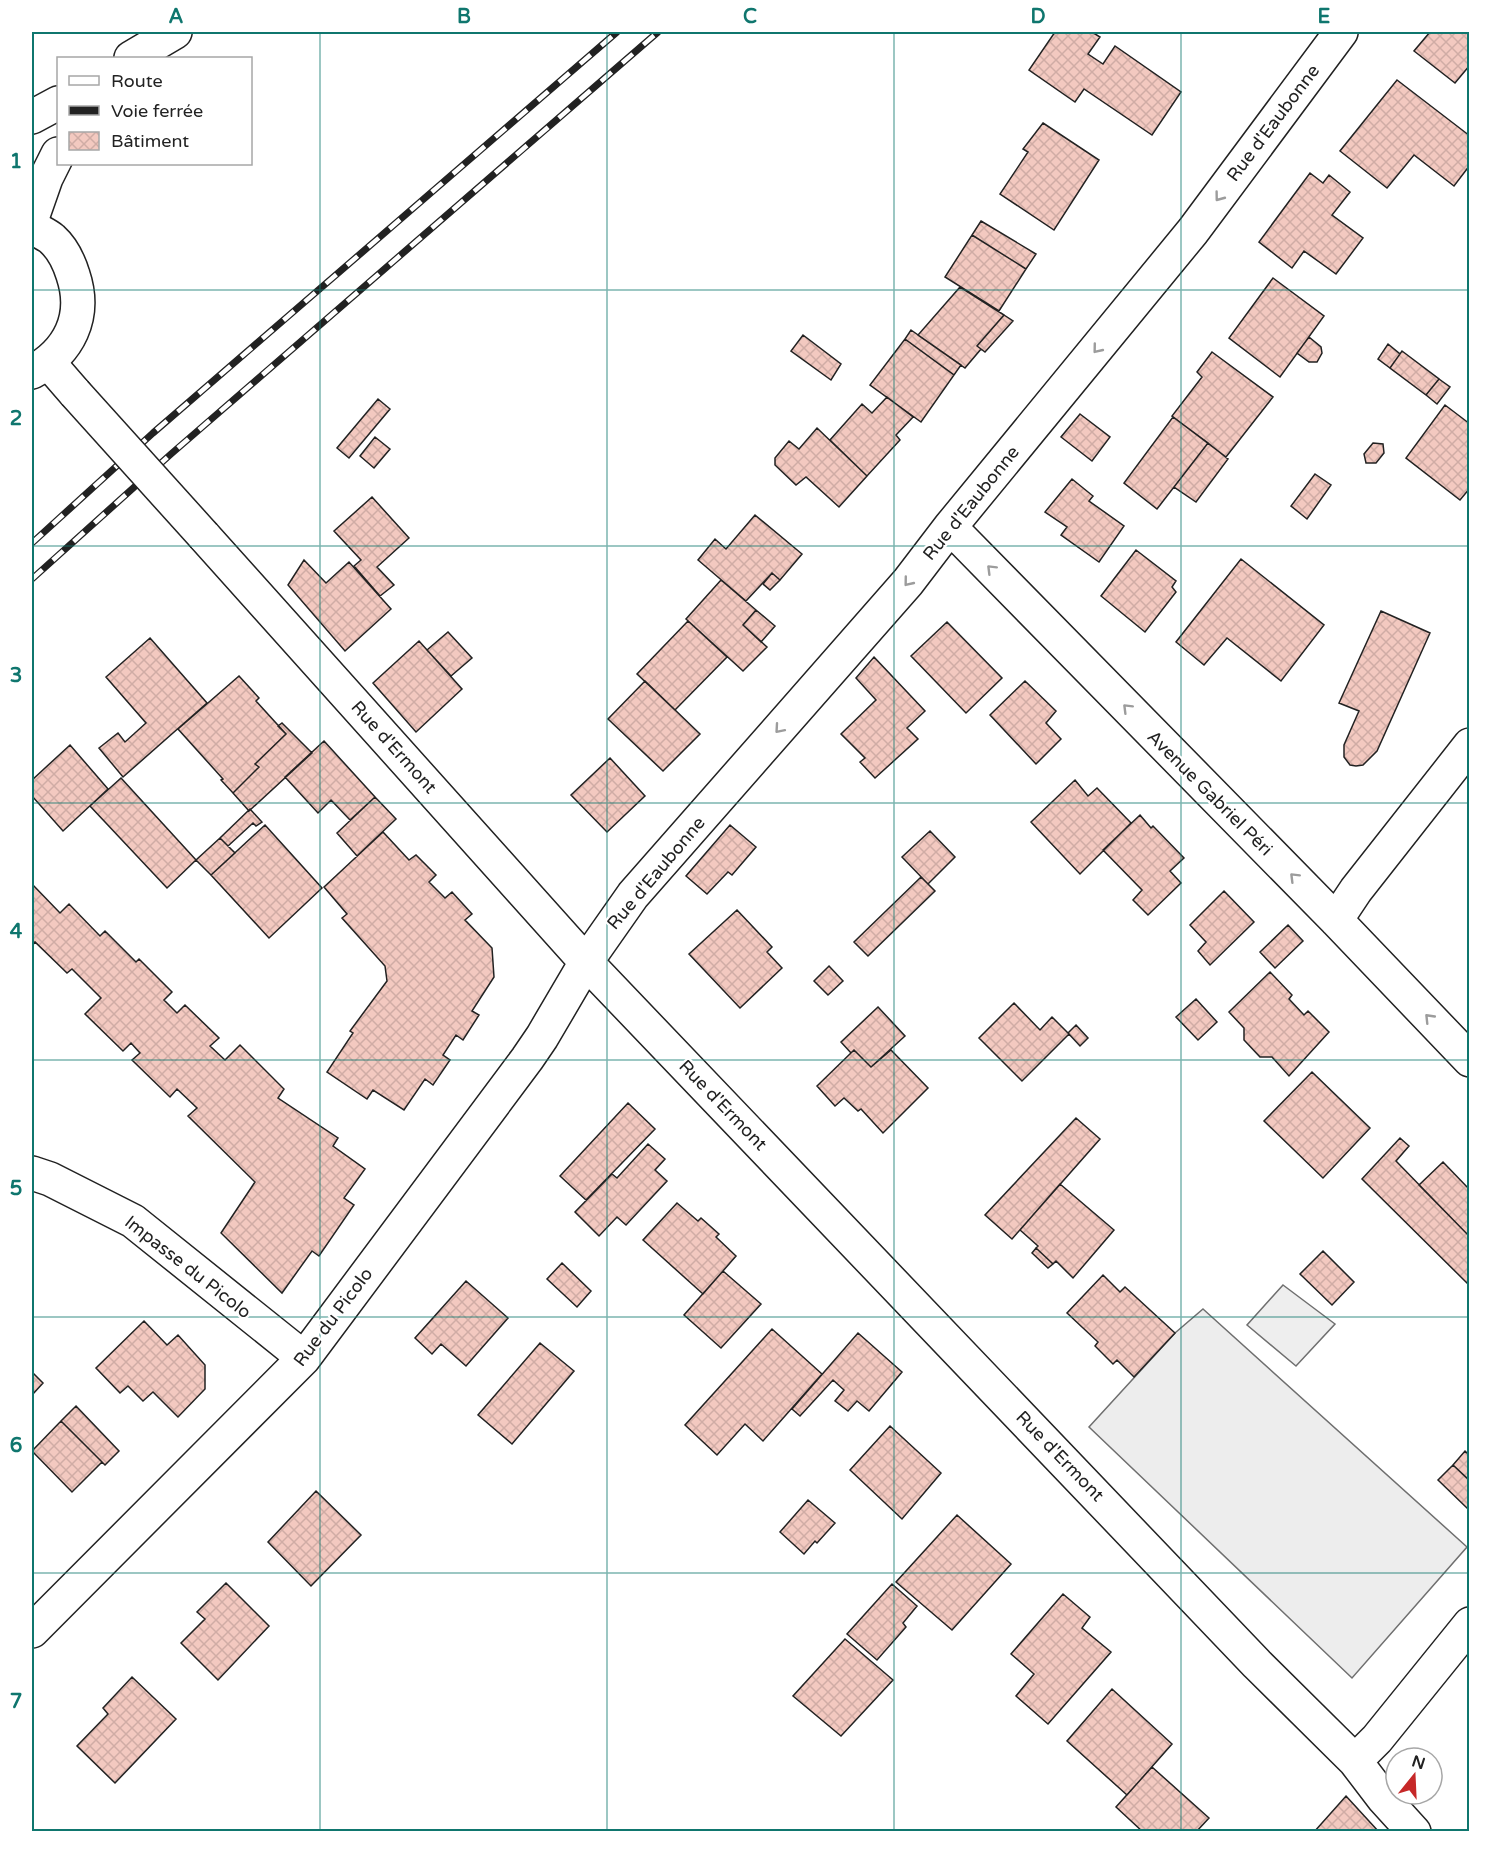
<svg xmlns="http://www.w3.org/2000/svg" width="1501" height="1863" font-family="'Varela Round',sans-serif">
<defs>
<pattern id="building-cross-hatch" width="8" height="8" patternUnits="userSpaceOnUse" patternTransform="scale(1.5)"><rect width="8" height="8" fill="#f3c9c0"/><path d="M0 0l8 8M0 8l8-8" fill="none" stroke="#d0aca5"/></pattern>
</defs>
<rect width="100%" height="100%" fill="#fff"/>
<!-- green -->
<path fill="#eee" stroke="#6f6f6f" stroke-width="1.5" d="M 1283,1285 L 1335,1324 L 1296,1366 L 1247,1325 Z"/>
<!-- parking -->
<path fill="#ededed" stroke="#6f6f6f" stroke-width="1.5" d="M 1203,1309 L 1467,1547 L 1352,1678 L 1089,1427 L 1175,1333 Z"/>
<!-- building -->
<path fill="url(#building-cross-hatch)" stroke="#222" stroke-width="1.5" d="M 1055,32 L 1092,32 L 1100,37 L 1088,54 L 1103,64 L 1115,46 L 1181,92 L 1152,135 L 1084,89 L 1075,102 L 1029,70 Z
M 1430,32 L 1470,32 L 1470,65 L 1455,83 L 1414,51 Z
M 1397,80 L 1470,136 L 1470,165 L 1454,186 L 1414,155 L 1387,188 L 1340,151 Z
M 1043,123 L 1099,160 L 1054,230 L 1000,194 L 1028,152 L 1023,149 Z
M 1310,173 L 1323,183 L 1329,175 L 1350,192 L 1332,215 L 1363,238 L 1336,274 L 1304,251 L 1292,268 L 1259,242 Z
M 981,221 L 1036,254 L 1026,269 L 972,235 Z
M 972,235 L 1026,269 L 999,311 L 945,277 Z
M 1273,278 L 1324,316 L 1280,377 L 1229,338 Z
M 960,287 L 1004,315 L 977,346 L 981,349 L 965,368 L 918,335 Z
M 1004,315 L 1013,321 L 985,352 L 977,346 Z
M 911,330 L 961,365 L 954,375 L 905,339 Z
M 803,335 L 841,364 L 831,380 L 791,351 Z
M 1309,337 L 1321,347 L 1322,353 L 1317,362 L 1309,362 L 1297,353 Z
M 905,339 L 954,375 L 921,422 L 870,385 Z
M 1388,344 L 1400,354 L 1390,368 L 1378,359 Z
M 1402,351 L 1439,379 L 1426,395 L 1390,368 Z
M 1212,352 L 1273,397 L 1226,457 L 1172,416 L 1202,377 L 1197,372 Z
M 1439,379 L 1450,387 L 1437,404 L 1426,395 Z
M 887,397 L 913,417 L 896,435 L 900,440 L 867,476 L 830,440 L 862,404 L 872,413 Z
M 378,399 L 390,409 L 349,458 L 337,448 Z
M 1445,405 L 1470,424 L 1470,488 L 1460,500 L 1406,458 Z
M 1080,414 L 1110,437 L 1092,461 L 1061,437 Z
M 1173,417 L 1208,443 L 1157,509 L 1124,483 Z
M 817,428 L 867,476 L 839,507 L 806,477 L 796,485 L 775,465 L 775,458 L 789,441 L 799,449 Z
M 375,437 L 390,449 L 374,468 L 360,456 Z
M 1208,443 L 1228,459 L 1196,502 L 1174,487 Z
M 1373,443 L 1383,444 L 1384,453 L 1376,463 L 1366,463 L 1364,454 Z
M 1315,474 L 1331,485 L 1307,519 L 1291,506 Z
M 1072,479 L 1093,496 L 1089,501 L 1124,526 L 1099,562 L 1061,535 L 1067,527 L 1045,512 Z
M 372,497 L 409,538 L 377,567 L 394,585 L 380,596 L 354,566 L 361,560 L 334,531 Z
M 755,515 L 802,554 L 780,580 L 772,573 L 746,601 L 698,560 L 715,539 L 726,549 Z
M 1136,550 L 1176,581 L 1172,587 L 1176,592 L 1145,632 L 1101,596 Z
M 1241,559 L 1324,625 L 1281,681 L 1227,638 L 1204,665 L 1176,642 Z
M 304,560 L 326,583 L 349,562 L 391,609 L 345,651 L 288,585 Z
M 772,573 L 780,580 L 770,590 L 763,584 Z
M 721,580 L 756,610 L 743,625 L 767,647 L 743,671 L 686,619 Z
M 756,610 L 775,626 L 761,642 L 743,625 Z
M 1381,611 L 1430,633 L 1377,751 L 1363,765 L 1356,766 L 1350,765 L 1344,757 L 1344,745 L 1359,711 L 1339,703 Z
M 688,621 L 727,657 L 675,710 L 637,674 Z
M 947,622 L 1002,678 L 966,713 L 911,656 Z
M 448,632 L 472,658 L 451,676 L 427,650 Z
M 150,638 L 207,703 L 123,777 L 99,748 L 118,733 L 125,742 L 146,723 L 106,677 Z
M 419,641 L 462,689 L 416,732 L 373,683 Z
M 874,657 L 925,711 L 907,728 L 918,739 L 875,778 L 860,762 L 865,758 L 841,734 L 876,700 L 856,678 Z
M 239,676 L 259,698 L 256,701 L 286,734 L 255,764 L 259,767 L 233,793 L 221,780 L 223,779 L 178,729 Z
M 645,681 L 700,734 L 663,771 L 608,719 Z
M 1025,681 L 1056,711 L 1046,723 L 1061,739 L 1036,764 L 990,715 Z
M 282,723 L 312,753 L 249,811 L 233,793 L 259,767 L 255,764 L 286,734 L 278,726 Z
M 324,741 L 375,797 L 350,820 L 331,800 L 318,813 L 285,777 Z
M 70,745 L 108,789 L 63,831 L 32,796 L 32,780 Z
M 610,758 L 645,796 L 607,832 L 571,795 Z
M 121,778 L 196,860 L 167,888 L 90,806 Z
M 1075,780 L 1088,796 L 1097,788 L 1131,823 L 1080,874 L 1031,822 Z
M 375,797 L 396,819 L 357,856 L 337,833 Z
M 250,809 L 262,822 L 256,826 L 253,823 L 228,846 L 220,838 Z
M 1140,815 L 1151,828 L 1153,826 L 1184,858 L 1170,871 L 1181,883 L 1148,915 L 1133,900 L 1142,890 L 1103,850 Z
M 265,825 L 322,888 L 269,938 L 211,875 Z
M 730,825 L 756,847 L 732,875 L 728,872 L 707,894 L 686,876 Z
M 930,831 L 955,857 L 928,884 L 902,857 Z
M 383,832 L 409,860 L 416,855 L 436,875 L 429,882 L 445,898 L 452,892 L 472,914 L 465,920 L 492,948 L 494,977 L 472,1011 L 479,1015 L 463,1040 L 456,1035 L 443,1055 L 450,1060 L 433,1085 L 425,1079 L 404,1110 L 373,1090 L 367,1099 L 327,1072 L 353,1033 L 350,1031 L 387,981 L 385,966 L 342,918 L 347,914 L 324,887 Z
M 220,838 L 235,853 L 211,875 L 196,860 Z
M 921,877 L 935,891 L 868,956 L 854,942 Z
M 32,884 L 60,913 L 69,904 L 100,936 L 105,931 L 136,962 L 139,959 L 172,992 L 164,1000 L 177,1013 L 185,1005 L 219,1038 L 210,1046 L 225,1060 L 240,1045 L 284,1089 L 278,1098 L 338,1138 L 333,1146 L 365,1169 L 344,1198 L 354,1205 L 319,1256 L 312,1251 L 282,1293 L 221,1233 L 255,1182 L 188,1116 L 197,1108 L 177,1089 L 170,1097 L 132,1060 L 140,1053 L 131,1043 L 123,1051 L 85,1014 L 101,998 L 72,969 L 67,973 L 35,942 L 32,946 Z
M 1224,891 L 1254,922 L 1210,965 L 1198,951 L 1206,942 L 1190,925 Z
M 737,910 L 772,947 L 767,952 L 782,968 L 740,1008 L 689,954 Z
M 1288,925 L 1303,941 L 1275,968 L 1260,952 Z
M 829,966 L 843,981 L 828,995 L 814,981 Z
M 1270,972 L 1292,995 L 1289,999 L 1304,1015 L 1308,1011 L 1329,1032 L 1289,1076 L 1272,1057 L 1260,1057 L 1244,1040 L 1244,1028 L 1229,1012 Z
M 1196,999 L 1217,1022 L 1198,1040 L 1176,1017 Z
M 1014,1003 L 1040,1030 L 1052,1017 L 1069,1034 L 1022,1081 L 979,1038 Z
M 878,1007 L 905,1036 L 871,1067 L 854,1050 L 851,1053 L 841,1042 Z
M 1076,1025 L 1088,1038 L 1080,1046 L 1068,1033 Z
M 854,1050 L 871,1067 L 891,1050 L 928,1088 L 883,1133 L 861,1109 L 858,1111 L 844,1098 L 835,1106 L 817,1086 Z
M 1312,1072 L 1370,1128 L 1323,1178 L 1264,1121 Z
M 628,1103 L 655,1129 L 586,1200 L 560,1176 Z
M 1076,1118 L 1100,1139 L 1012,1239 L 985,1215 Z
M 1400,1138 L 1409,1146 L 1396,1161 L 1470,1237 L 1470,1286 L 1362,1179 Z
M 648,1144 L 665,1159 L 655,1170 L 667,1181 L 626,1225 L 617,1217 L 599,1236 L 575,1212 L 612,1174 L 617,1178 Z
M 1443,1162 L 1470,1190 L 1470,1237 L 1419,1185 Z
M 1060,1184 L 1114,1230 L 1073,1278 L 1056,1261 L 1053,1264 L 1036,1248 L 1038,1246 L 1020,1230 Z
M 677,1203 L 698,1221 L 701,1218 L 719,1234 L 716,1237 L 736,1256 L 703,1294 L 643,1240 Z
M 1036,1248 L 1053,1264 L 1048,1268 L 1032,1253 Z
M 1323,1251 L 1354,1282 L 1332,1305 L 1300,1274 Z
M 562,1263 L 591,1291 L 577,1307 L 547,1279 Z
M 723,1271 L 761,1304 L 721,1348 L 684,1315 Z
M 1103,1275 L 1120,1292 L 1125,1287 L 1175,1333 L 1134,1377 L 1117,1360 L 1113,1364 L 1095,1346 L 1098,1342 L 1067,1313 Z
M 466,1281 L 508,1318 L 466,1366 L 441,1344 L 432,1354 L 415,1338 Z
M 144,1321 L 167,1345 L 178,1335 L 205,1365 L 205,1389 L 178,1417 L 153,1392 L 143,1401 L 128,1386 L 120,1393 L 96,1368 Z
M 772,1329 L 822,1374 L 763,1441 L 745,1424 L 717,1455 L 685,1425 Z
M 858,1333 L 902,1372 L 869,1411 L 857,1401 L 848,1411 L 835,1401 L 844,1390 L 833,1380 L 800,1416 L 792,1409 Z
M 540,1343 L 574,1371 L 512,1444 L 478,1415 Z
M 32,1372 L 43,1383 L 32,1395 Z
M 76,1406 L 119,1451 L 105,1465 L 61,1421 Z
M 61,1421 L 102,1462 L 72,1492 L 32,1451 Z
M 890,1426 L 941,1473 L 902,1519 L 850,1470 Z
M 1465,1451 L 1470,1456 L 1468,1479 L 1453,1465 Z
M 1453,1465 L 1468,1479 L 1470,1478 L 1470,1507 L 1468,1509 L 1438,1480 Z
M 316,1491 L 361,1535 L 311,1586 L 268,1542 Z
M 808,1500 L 835,1523 L 817,1543 L 815,1541 L 804,1554 L 780,1532 Z
M 957,1515 L 1011,1564 L 952,1630 L 896,1582 Z
M 226,1583 L 269,1626 L 218,1680 L 181,1643 L 205,1619 L 197,1612 Z
M 892,1584 L 917,1606 L 903,1623 L 906,1627 L 877,1660 L 847,1634 Z
M 1063,1594 L 1090,1617 L 1082,1628 L 1111,1652 L 1048,1724 L 1016,1696 L 1034,1674 L 1011,1654 Z
M 845,1639 L 893,1680 L 841,1736 L 793,1696 Z
M 132,1677 L 176,1719 L 115,1783 L 77,1746 L 108,1714 L 103,1708 Z
M 1112,1689 L 1172,1744 L 1127,1795 L 1067,1741 Z
M 1152,1767 L 1209,1818 L 1196,1832 L 1143,1832 L 1116,1807 Z
M 1346,1796 L 1379,1832 L 1314,1832 Z"/>
<g fill="none" stroke-linecap="round" stroke-linejoin="round">
<defs>
<path id="minor" d="M 131,58 L 175,32
M 32,117 L 58,103
M 32,218 L 46,178 L 58,154
M 49,363 L 75,393
M 950,527 L 1336,920 L 1470,1060
M 204,536 L 586,962 L 1257,1664 L 1355,1761 L 1384,1799 L 1414,1832
M 1336,920 L 1356,890 L 1470,745
M 32,1173 L 50,1179 L 133,1221 L 304,1358
M 32,1631 L 304,1358 L 527,1059 L 542,1037 L 586,962 L 633,895 L 908,582 L 950,527 L 1193,231 L 1341,32
M 1355,1761 L 1377,1739 L 1470,1624"/>
<path id="tertiary" d="M 32,227 C 38,231 46,234 52,239 C 62,248 69,262 73,275 C 87,317 69,352 32,372"/>
</defs>
<!-- minor casing -->
<use href="#minor" stroke="#222" stroke-width="36"/>
<!-- tertiary casing -->
<use href="#tertiary" stroke="#222" stroke-width="36"/>
<!-- minor -->
<use href="#minor" stroke="#fff" stroke-width="33"/>
<!-- tertiary -->
<use href="#tertiary" stroke="#fff" stroke-width="33"/>
<defs>
<path id="rail" d="M 32,543 L 153,433 L 617,32
M 32,579 L 171,454 L 658,32"/>
</defs>
<!-- rail casing -->
<use href="#rail" stroke="#222" stroke-width="7"/>
<!-- rail -->
<use href="#rail" stroke="#fff" stroke-width="4.5" stroke-dasharray="14" stroke-linecap="butt"/>
<defs>
<path id="minor-bridge" d="M 75,393 L 204,536"/>
</defs>
<!-- minor-bridge casing -->
<use href="#minor-bridge" stroke="#222" stroke-width="36" stroke-linecap="butt"/>
<!-- minor-bridge -->
<use href="#minor-bridge" stroke="#fff" stroke-width="33"/>
</g>
<!-- one-way arrows -->
<defs><path id="oneway-chevron" d="M-2-3.5L2.5 0L-2 3.5" fill="none" stroke-width="1.6" stroke-linecap="round" stroke-linejoin="round" transform="scale(1.5)"/></defs>
<g stroke="#9c9c9c">
<use href="#oneway-chevron" transform="translate(1219 197) rotate(127)"/>
<use href="#oneway-chevron" transform="translate(1097 349) rotate(129)"/>
<use href="#oneway-chevron" transform="translate(991 569) rotate(-135)"/>
<use href="#oneway-chevron" transform="translate(908 582) rotate(129)"/>
<use href="#oneway-chevron" transform="translate(1127 708) rotate(-135)"/>
<use href="#oneway-chevron" transform="translate(779 729) rotate(131)"/>
<use href="#oneway-chevron" transform="translate(1294 877) rotate(-135)"/>
<use href="#oneway-chevron" transform="translate(1429 1018) rotate(-134)"/>
</g>
<!-- grid -->
<path fill="none" stroke="#0f766e" stroke-width="1.5" stroke-opacity="0.55" d="M 320,32 L 320,1832M 607,32 L 607,1832M 894,32 L 894,1832M 1181,32 L 1181,1832M 32,290 L 1470,290M 32,546 L 1470,546M 32,803 L 1470,803M 32,1060 L 1470,1060M 32,1317 L 1470,1317M 32,1573 L 1470,1573"/>
<g text-anchor="middle" dominant-baseline="central" stroke-width="4.5" stroke-linejoin="round" paint-order="stroke">
<!-- street labels -->
<g font-size="18" fill="#222" stroke="#fff">
<text transform="translate(1273 123) rotate(-53)">Rue d'Eaubonne</text>
<text transform="translate(971 503) rotate(-51)">Rue d'Eaubonne</text>
<text transform="translate(394 747) rotate(48)">Rue d'Ermont</text>
<text transform="translate(1210 793) rotate(45)">Avenue Gabriel Péri</text>
<text transform="translate(656 873) rotate(-50)">Rue d'Eaubonne</text>
<text transform="translate(723 1105) rotate(46)">Rue d'Ermont</text>
<text transform="translate(188 1267) rotate(38)">Impasse du Picolo</text>
<text transform="translate(333 1317) rotate(-53)">Rue du Picolo</text>
<text transform="translate(1060 1456) rotate(46)">Rue d'Ermont</text>
</g>
</g>
<!-- border -->
<rect width="1501" height="1863" fill="none" stroke="#ffffff" stroke-width="66"/>
<!-- legend -->
<rect x="57" y="57" width="195" height="108" fill="#ffffff" stroke="#a7a7a7" stroke-width="1.5"/>
<rect x="69" y="76" width="30" height="9" fill="#ffffff" stroke="#a7a7a7" stroke-width="1.5"/>
<text x="111" y="87" font-size="18" fill="#222222">Route</text>
<rect x="69" y="106" width="30" height="9" fill="#222222" stroke="#a7a7a7" stroke-width="1.5"/>
<text x="111" y="117" font-size="18" fill="#222222">Voie ferrée</text>
<rect x="69" y="132" width="30" height="18" fill="url(#building-cross-hatch)" stroke="#a7a7a7" stroke-width="1.5"/>
<text x="111" y="147" font-size="18" fill="#222222">Bâtiment</text>
<!-- north arrow -->
<g transform="translate(1414 1776) rotate(18)"><circle r="28" fill="#ffffff" stroke="#a7a7a7" stroke-width="1.5"/>
<path d="M0-4.5L10 22L0 15L-10 22Z" fill="#c62828"/>
<text y="-9" font-size="16" font-weight="bold" text-anchor="middle" fill="#222222">N</text>
</g>
<rect x="33" y="33" width="1435" height="1797" fill="none" stroke="#0f766e" stroke-width="2"/>
<g font-size="20" text-anchor="middle" font-weight="bold" fill="#0f766e">
<text x="176" y="23">A</text>
<text x="464" y="23">B</text>
<text x="750" y="23">C</text>
<text x="1038" y="23">D</text>
<text x="1324" y="23">E</text>
<text x="16" y="168">1</text>
<text x="16" y="425">2</text>
<text x="16" y="682">3</text>
<text x="16" y="938">4</text>
<text x="16" y="1195">5</text>
<text x="16" y="1452">6</text>
<text x="16" y="1708">7</text>
</g>
</svg>
